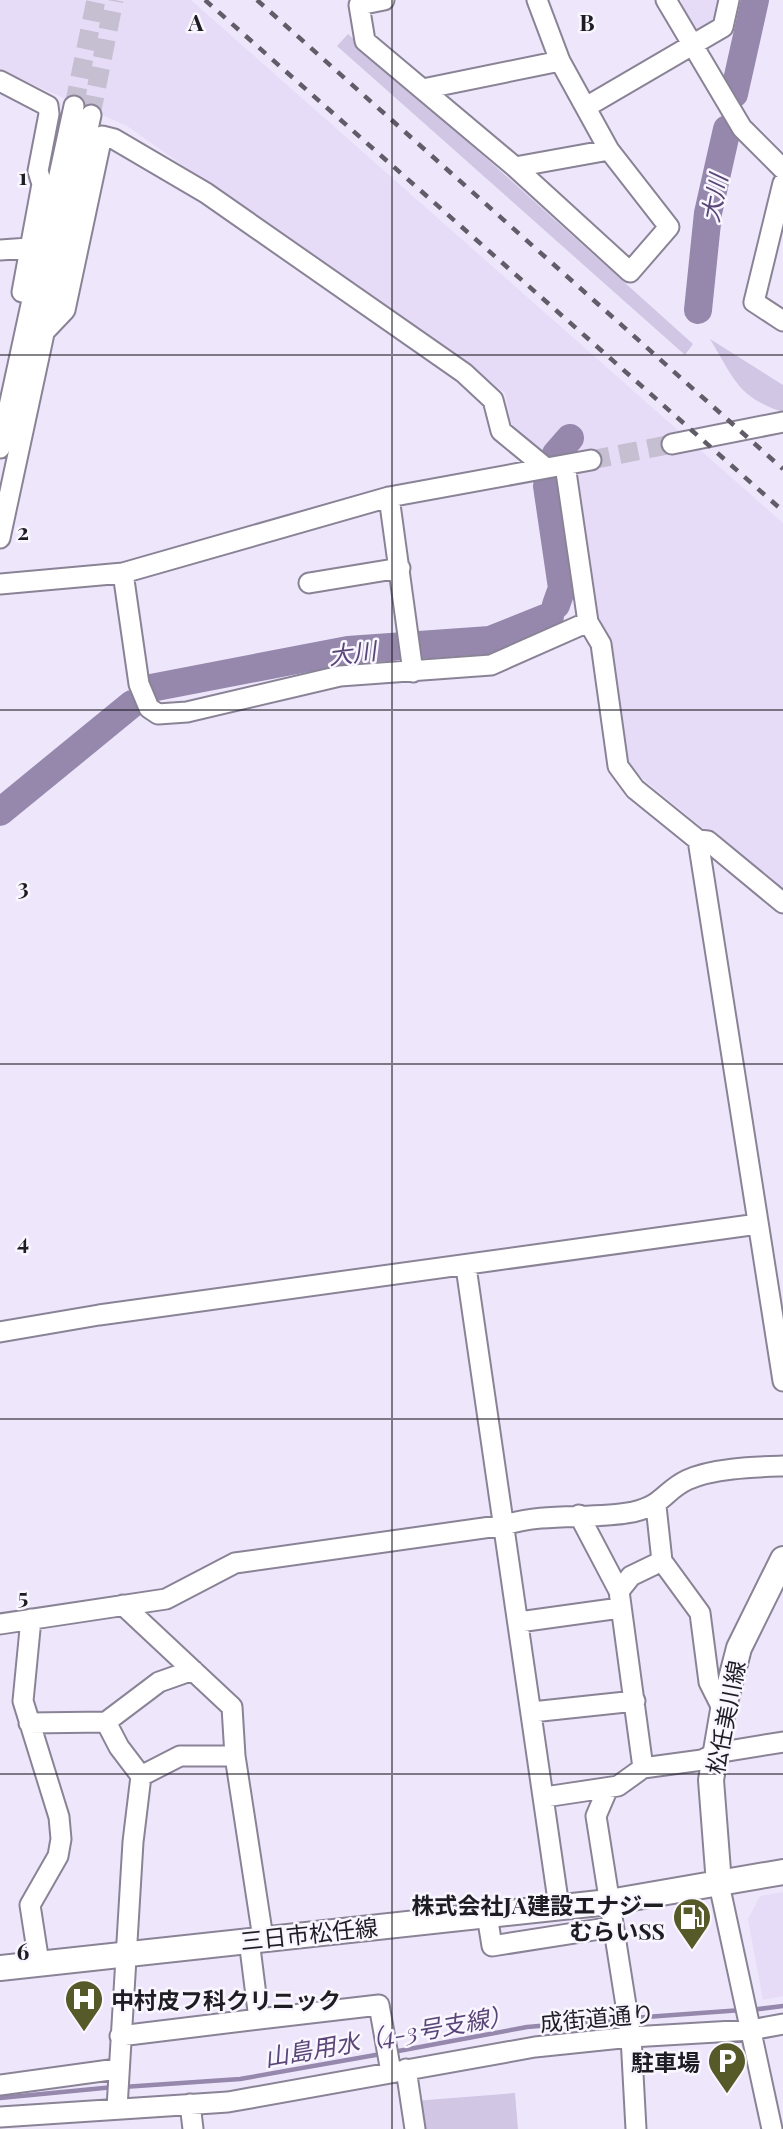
<svg xmlns="http://www.w3.org/2000/svg" width="783" height="2129" font-family="'Playfair Display','Noto Sans JP',serif">
<rect width="100%" height="100%" fill="#eee7fc"/>
<!-- built -->
<path fill="#e6dcf8" d="M 0,0 L 191,0 L 783,523 L 783,895 L 625,764 L 608,636 L 591,617 L 569,458 L 545,459 L 511,423 L 505,393 L 127,126 L 0,70 Z
M 681,0 L 720,0 L 715,25 L 704,33 L 690,28 Z
M 783,1892 L 783,1996 L 763,2000 L 748,1919 L 760,1896 Z"/>
<!-- green -->
<path fill="#d1c6e4" d="M 348,34 L 693,344 L 685,355 L 337,46 Z
M 710,339 L 783,385 L 783,412 C 737,397 734,378 710,339 Z
M 515,2093 L 518,2129 L 418,2129 L 414,2101 Z"/>
<g fill="none" stroke-linecap="round" stroke-linejoin="round">
<!-- stream -->
<path stroke="#9588ac" stroke-width="4.5" d="M 751,2010 L 783,2006
M 632,2018 L 742,2010
M 393,2052 L 527,2027 L 623,2019
M 123,2087 L 240,2079 L 381,2054
M 0,2098 L 114,2087"/>
<!-- river -->
<path stroke="#9588ac" stroke-width="28" d="M 734,94 L 755,0
M 698,310 L 708,213 L 727,129
M 556,454 L 570,438
M 547,486 L 562,588 L 556,605
M 151,688 L 348,650 L 490,640 L 550,616
M 0,812 L 132,704"/>
<!-- minor-tunnel -->
<path stroke="#c5bfd1" stroke-width="19" stroke-dasharray="19 10" stroke-linecap="butt" d="M 74,106 L 96,0
M 91,115 L 114,0
M 591,460 L 672,444"/>
<defs>
<path id="minor" d="M 384,0 L 359,5 L 365,41 L 515,167 L 630,272 L 669,227 L 609,150 L 560,61 L 537,0
M 666,0 L 742,128 L 783,169
M 0,81 L 48,106 L 49,114 L 38,171 L 42,184 L 22,292
M 423,89 L 560,61
M 586,107 L 723,27 L 729,0
M 515,167 L 609,150
M 783,183 L 754,302 L 783,321
M 0,250 L 29,248
M 46,330 L 65,310 L 102,136 L 114,139 L 206,193 L 464,373 L 493,400 L 501,431 L 546,468
M 672,444 L 783,422
M 0,448 L 74,106
M 565,465 L 588,622 L 601,644 L 618,766 L 635,789 L 698,840 L 708,841 L 783,903
M 389,497 L 413,672
M 0,538 L 91,115
M 123,573 L 139,684 L 149,708 L 158,714 L 187,712 L 340,676 L 491,665 L 588,622
M 309,583 L 400,568
M 0,584 L 123,573 L 389,497 L 591,460
M 698,840 L 783,1381
M 466,1267 L 559,1907
M 0,1332 L 99,1315 L 758,1224
M 656,1506 L 662,1561 L 700,1613 L 709,1682 L 723,1710
M 579,1515 L 619,1591
M 123,1605 L 232,1707 L 235,1756 L 263,1938
M 31,1619 L 23,1701 L 59,1817 L 61,1839 L 58,1856 L 30,1905 L 39,1963
M 519,1622 L 620,1608
M 0,1624 L 166,1599 L 235,1563 L 505,1525 C 546,1512 591,1520 633,1512 C 664,1505 664,1491 687,1480 C 713,1468 755,1467 783,1466
M 532,1712 L 635,1701
M 106,1722 L 119,1747 L 141,1776 L 133,1842 L 117,2108
M 29,1723 L 106,1722 L 159,1682 L 193,1670
M 643,1768 L 619,1591 L 631,1576 L 662,1561
M 141,1776 L 180,1756 L 235,1756
M 608,1788 L 596,1816 L 631,2037 L 636,2129
M 545,1797 L 618,1786 L 643,1768 L 702,1760 L 716,1753 L 783,1742
M 719,1884 L 772,2129
M 487,1915 L 492,1946 L 613,1927
M 259,2019 L 379,2005 L 391,2072
M 120,2036 L 259,2019 L 249,1940
M 406,2069 L 415,2129
M 0,2085 L 117,2069
M 190,2104 L 193,2129
M 0,2117 L 228,2102 L 535,2047 L 631,2037 L 751,2030 L 783,2024"/>
<path id="major" d="M 719,1884 L 711,1780 L 723,1710 L 739,1648 L 783,1559
M 0,1968 L 609,1902 L 783,1872"/>
</defs>
<!-- minor casing -->
<use href="#minor" stroke="#8a8396" stroke-width="23"/>
<!-- major casing -->
<use href="#major" stroke="#8a8396" stroke-width="28"/>
<!-- minor -->
<use href="#minor" stroke="#fff" stroke-width="19"/>
<!-- major -->
<use href="#major" stroke="#fff" stroke-width="24"/>
<!-- rail -->
<path stroke="#605d68" stroke-width="4.5" stroke-dasharray="9 9" stroke-linecap="butt" d="M 205,0 L 783,511
M 257,0 L 783,469"/>
</g>
<!-- grid -->
<path fill="none" stroke="#1f1d24" stroke-width="2" stroke-opacity="0.55" d="M 392,0 L 392,2129M 0,355 L 783,355M 0,710 L 783,710M 0,1064 L 783,1064M 0,1419 L 783,1419M 0,1774 L 783,1774"/>
<!-- icons -->
<defs>
<symbol id="fuel-pin" viewBox="-11 -11 22 30"><path d="M0 17L-7.5 6A9.5 9.5 0 1 1 7.5 6Z" fill="#565a28" stroke="#f9f6ff"/><path d="M-5.5-6h7V0h2V4h1.3V-2.5L3-4.5l.8-.8L6-3V5H2.5V1h-1V6h-7ZM-4.2-4.7v3.2H.2V-4.7Z" fill="#fff"/></symbol>
<symbol id="hospital-pin" viewBox="-11 -11 22 30"><path d="M0 17L-7.5 6A9.5 9.5 0 1 1 7.5 6Z" fill="#565a28" stroke="#f9f6ff"/><path d="M-5-5h3v3.5h4V-5h3V5h-3V1.5h-4V5h-3Z" fill="#fff"/></symbol>
<symbol id="parking-pin" viewBox="-11 -11 22 30"><path d="M0 17L-7.5 6A9.5 9.5 0 1 1 7.5 6Z" fill="#565a28" stroke="#f9f6ff"/><path d="M-3.5-5.5H1a3.5 3.5 0 0 1 0 7H-1V5.5H-3.5ZM-1-3.4V-.6H.8a1.4 1.4 0 0 0 0-2.8Z" fill="#fff"/></symbol>
</defs>
<g fill-rule="evenodd">
<use href="#fuel-pin" x="670" y="1895" width="44" height="60"/>
<use href="#hospital-pin" x="62" y="1977" width="44" height="60"/>
<use href="#parking-pin" x="705" y="2039" width="44" height="60"/>
</g>
<g text-anchor="middle" dominant-baseline="central" stroke-width="5" stroke-linejoin="round" paint-order="stroke">
<!-- street labels -->
<g font-size="23" fill="#1f1d24" stroke="#f9f6ff">
<text transform="translate(725 1717) rotate(-79)">松任美川線</text>
<text transform="translate(309 1933) rotate(-6)">三日市松任線</text>
<text transform="translate(597 2017) rotate(-5)">成街道通り</text>
</g>
<!-- poi labels -->
<g font-size="23" font-weight="bold" fill="#1f1d24" stroke="#f9f6ff" text-anchor="end">
<text x="665" y="1904">株式会社JA建設エナジー<tspan x="665" dy="26">むらいSS</tspan></text>
<text x="111" y="1999" text-anchor="start">中村皮フ科クリニック</text>
<text x="700" y="2061">駐車場</text>
</g>
<!-- water labels -->
<g font-size="24" font-style="italic" fill="#594577" stroke="#f9f6ff">
<text transform="translate(713 198) rotate(-79)">大川</text>
<text transform="translate(352 652) rotate(-7)">大川</text>
<text transform="translate(388 2035) rotate(-10)">山島用水（4-3号支線）</text>
</g>
</g>
<g font-size="23" text-anchor="middle" font-weight="bold" fill="#1f1d24" stroke="#f9f6ff" stroke-width="5" stroke-linejoin="round" paint-order="stroke">
<text x="196" y="31">A</text>
<text x="587" y="31">B</text>
<text x="23" y="185">1</text>
<text x="23" y="540">2</text>
<text x="23" y="895">3</text>
<text x="23" y="1250">4</text>
<text x="23" y="1605">5</text>
<text x="23" y="1960">6</text>
</g>
</svg>
